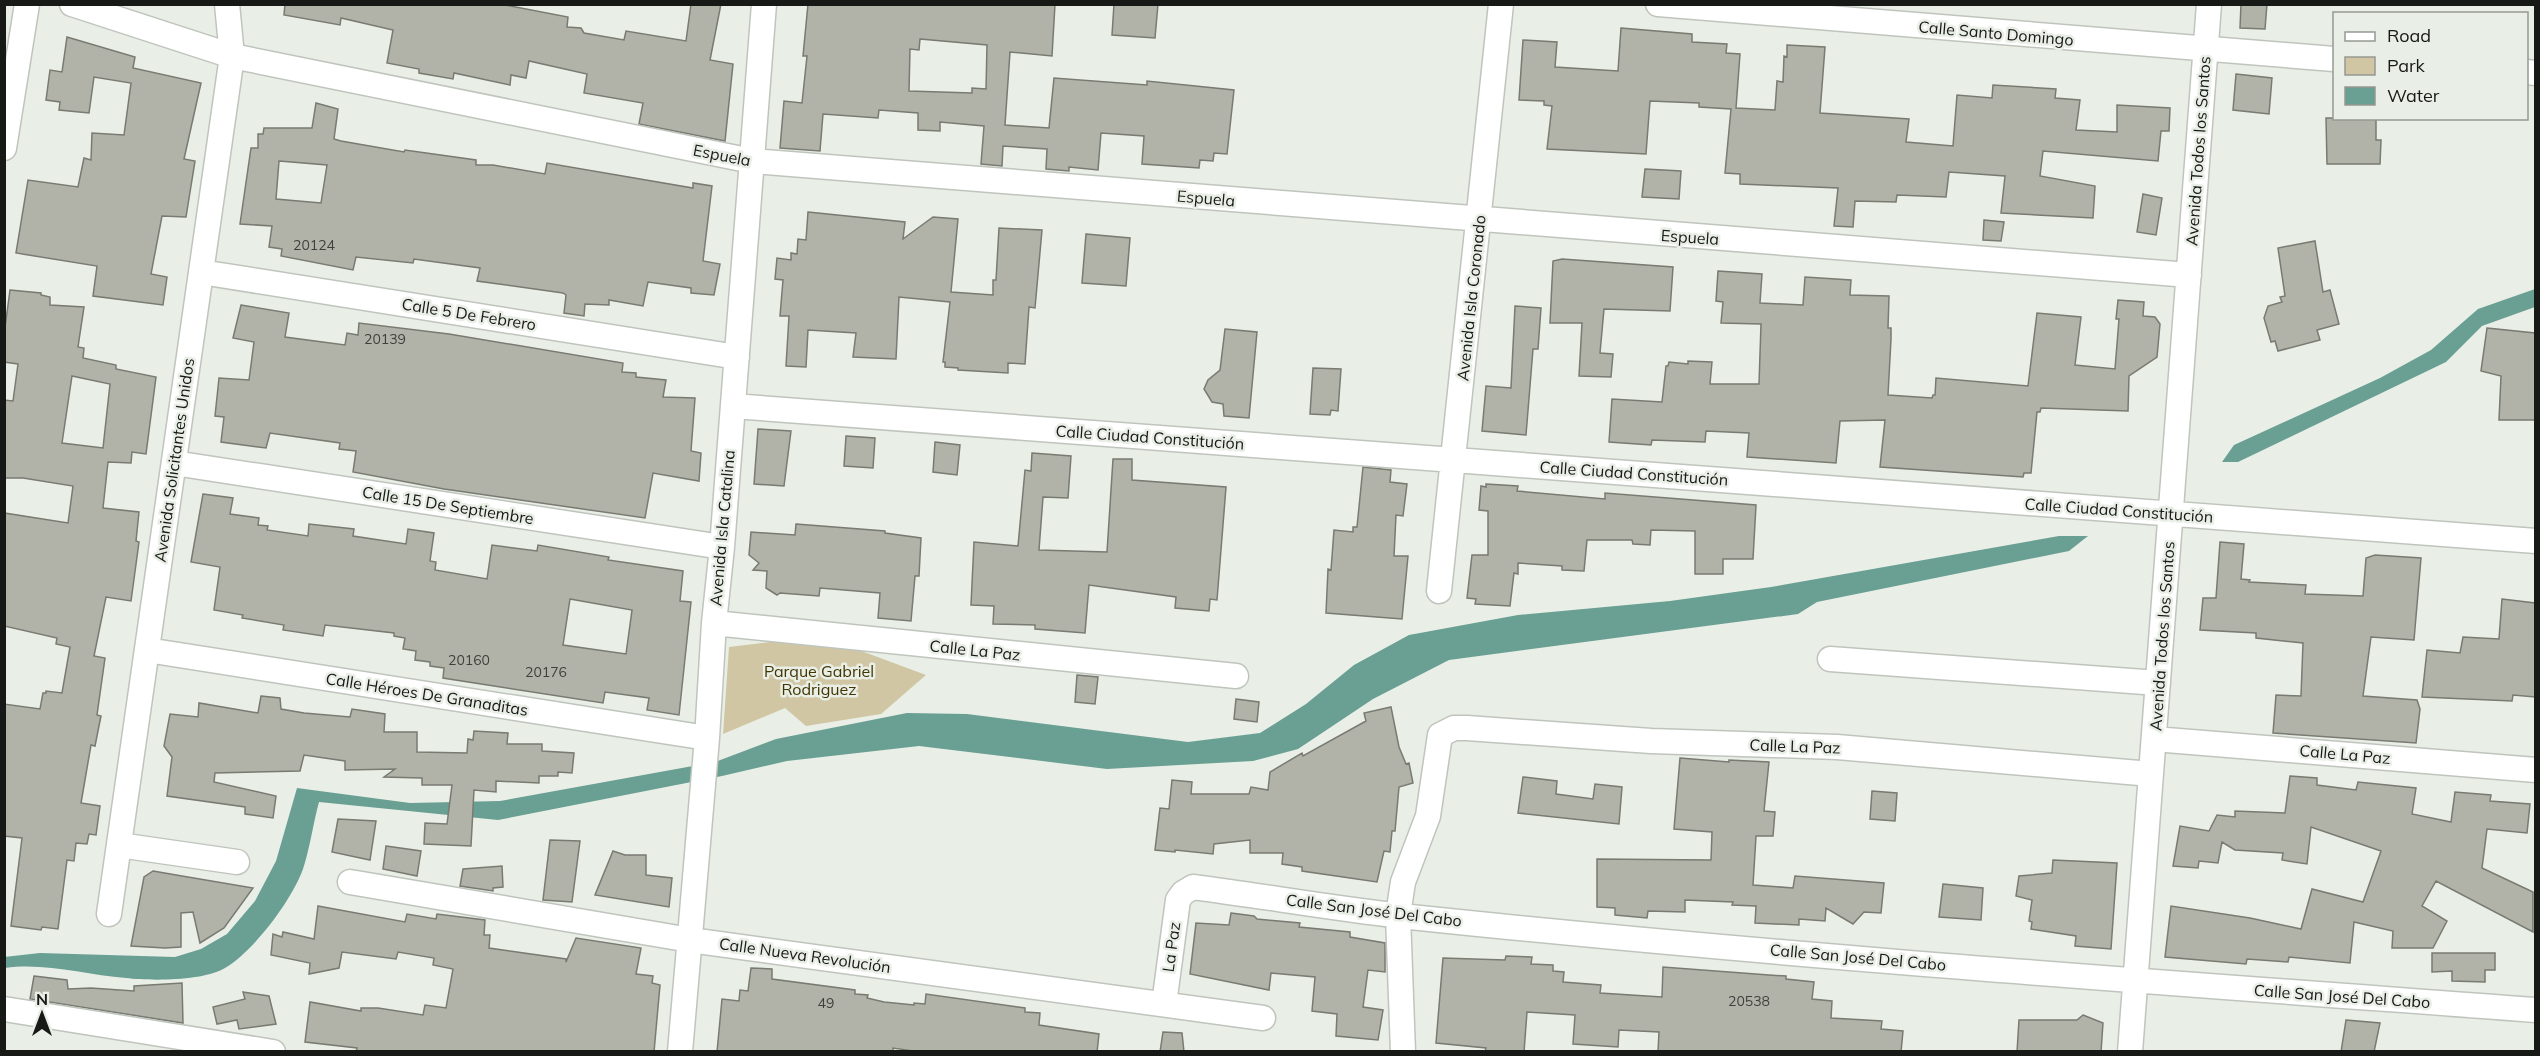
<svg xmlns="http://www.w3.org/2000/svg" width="2540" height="1056" font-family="Mulish,sans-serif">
<rect width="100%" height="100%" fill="#e9efe6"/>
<!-- green -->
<path fill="#d0c6a4" d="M 821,636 L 926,675 L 881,714 L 806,726 L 785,708 L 723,734 L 729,647 Z"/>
<!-- water -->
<path fill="#6a9f94" d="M 2535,289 L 2535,307 L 2482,326 L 2446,362 L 2238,462 L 2222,462 L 2234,445 L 2380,378 L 2431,350 L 2478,309 Z
M 2059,536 L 2088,536 L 2069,551 L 1817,602 L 1798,614 L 1449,660 L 1373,699 L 1298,749 L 1253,761 L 1107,769 L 919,746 L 787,761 L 722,776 L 498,820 L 319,802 C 313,824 310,848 303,869 C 292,900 253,952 225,968 C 204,981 151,981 126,978 C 86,975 45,962 5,968 L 4,957 L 40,953 L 175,957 L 201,949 L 227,934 L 255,901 L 276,861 L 297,788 L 410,803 L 500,801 L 715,762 L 776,739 L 907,713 L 967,714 L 1188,742 L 1260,733 L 1306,704 L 1354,665 L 1409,635 L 1518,615 L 1670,601 L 1771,587 Z"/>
<!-- building -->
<path fill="#b1b3a9" stroke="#797a71" stroke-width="1.5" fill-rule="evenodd" d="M 285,4 L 500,4 L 568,17 L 567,27 L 581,28 L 584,33 L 624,40 L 626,31 L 686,41 L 691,4 L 721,4 L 710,60 L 733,64 L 725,141 L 639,124 L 643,103 L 584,93 L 587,74 L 529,61 L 526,78 L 511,75 L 510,85 L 454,73 L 453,79 L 419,73 L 419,69 L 387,63 L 393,30 L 341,18 L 340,25 L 284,15 Z
M 808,4 L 1055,4 L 1052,56 L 1010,52 L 1005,125 L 1049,128 L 1054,78 L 1147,85 L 1147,81 L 1234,90 L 1227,154 L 1214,153 L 1213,161 L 1200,160 L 1199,168 L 1142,164 L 1144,136 L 1101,133 L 1098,170 L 1069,167 L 1069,171 L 1046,169 L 1047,149 L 1003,146 L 1002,166 L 981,164 L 984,126 L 940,122 L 940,131 L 918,130 L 918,113 L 879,110 L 878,118 L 823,114 L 820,151 L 780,148 L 784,101 L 802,103 L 807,56 L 803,56 ZM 920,39 L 987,45 L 986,89 L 972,88 L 972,93 L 909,91 L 910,49 L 919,50 Z
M 1114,4 L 1158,4 L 1155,38 L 1112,35 Z
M 2241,4 L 2267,4 L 2265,29 L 2240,28 Z
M 1621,28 L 1692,34 L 1692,42 L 1727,44 L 1726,53 L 1740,54 L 1736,108 L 1775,110 L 1777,81 L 1783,82 L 1784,56 L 1787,57 L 1787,45 L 1825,47 L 1820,113 L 1909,119 L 1906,142 L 1953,146 L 1957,95 L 1992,98 L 1993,85 L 2056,89 L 2055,98 L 2080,100 L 2076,130 L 2117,132 L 2117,105 L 2170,108 L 2169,131 L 2161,131 L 2158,161 L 2043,151 L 2040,176 L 2095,186 L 2093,218 L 2001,213 L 2005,176 L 1949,172 L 1946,197 L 1897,195 L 1896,202 L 1855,201 L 1853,227 L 1834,226 L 1838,188 L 1740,184 L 1740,174 L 1725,173 L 1731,109 L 1699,107 L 1699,103 L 1650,101 L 1646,154 L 1547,149 L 1552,106 L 1544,105 L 1544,101 L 1519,100 L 1523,40 L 1557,42 L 1555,67 L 1618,71 Z
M 67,37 L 135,57 L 133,68 L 201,83 L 184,159 L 195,161 L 186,217 L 162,216 L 151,274 L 167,277 L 163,305 L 93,296 L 97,266 L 16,253 L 28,180 L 78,187 L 84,158 L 91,160 L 92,133 L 124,135 L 131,83 L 94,77 L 89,113 L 59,110 L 60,102 L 46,100 L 50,70 L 62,72 Z
M 2236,74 L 2272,78 L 2269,114 L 2233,110 Z
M 316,103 L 338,109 L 334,139 L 341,141 L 404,152 L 405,150 L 476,160 L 476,165 L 493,165 L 545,174 L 547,163 L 693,188 L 693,183 L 712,186 L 703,261 L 720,264 L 714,295 L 691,293 L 691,288 L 648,282 L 643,306 L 609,300 L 609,305 L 585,304 L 584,316 L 564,313 L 566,295 L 563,293 L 477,281 L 480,268 L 414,259 L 413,263 L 356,257 L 353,270 L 281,256 L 282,249 L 269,247 L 272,226 L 240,224 L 251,148 L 258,148 L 258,134 L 263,134 L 264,128 L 312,128 ZM 279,161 L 327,165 L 321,203 L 276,199 Z
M 2326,118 L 2376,118 L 2376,140 L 2381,140 L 2380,164 L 2327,164 Z
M 1645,169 L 1681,171 L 1679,199 L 1642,197 Z
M 2143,194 L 2162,198 L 2156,235 L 2137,232 Z
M 808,212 L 905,222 L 903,239 L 933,217 L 958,219 L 951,292 L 993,295 L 993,280 L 996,280 L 999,228 L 1042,230 L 1035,308 L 1029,307 L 1025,364 L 1008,363 L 1008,373 L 958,370 L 958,368 L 945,367 L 945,362 L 943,362 L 950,302 L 899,297 L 896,359 L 853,357 L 856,333 L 808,330 L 806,367 L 786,366 L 789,316 L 780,316 L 783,280 L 775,279 L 777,258 L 791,260 L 791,253 L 797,254 L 798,239 L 806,240 Z
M 1984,220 L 2004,222 L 2001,241 L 1983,240 Z
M 1086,234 L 1130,238 L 1126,286 L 1082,283 Z
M 2315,241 L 2323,292 L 2330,290 L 2339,324 L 2317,330 L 2320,340 L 2278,351 L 2275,341 L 2271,342 L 2264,318 L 2268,306 L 2282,302 L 2280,297 L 2285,296 L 2278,248 Z
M 1562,259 L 1673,267 L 1670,311 L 1604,309 L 1600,353 L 1613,354 L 1611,377 L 1579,376 L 1582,323 L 1550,323 L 1553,261 Z
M 1718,271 L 1762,274 L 1760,303 L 1803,305 L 1805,277 L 1851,280 L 1850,295 L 1889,296 L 1888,328 L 1891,328 L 1891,339 L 1888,395 L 1932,398 L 1933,395 L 1935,395 L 1936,378 L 2028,386 L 2037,313 L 2081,317 L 2075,365 L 2115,369 L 2119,319 L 2116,319 L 2118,300 L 2144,302 L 2143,316 L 2155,317 L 2160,324 L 2157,357 L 2129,376 L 2128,411 L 2041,408 L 2040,412 L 2037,412 L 2031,473 L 2024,473 L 2023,477 L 1880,467 L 1885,420 L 1840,421 L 1836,463 L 1747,457 L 1749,433 L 1706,431 L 1705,442 L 1652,440 L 1651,445 L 1609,442 L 1612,399 L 1662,402 L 1666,366 L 1668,366 L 1669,362 L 1688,364 L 1688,361 L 1712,362 L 1710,384 L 1759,384 L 1761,324 L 1721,323 L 1723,302 L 1716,301 Z
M 10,290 L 41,293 L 41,295 L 50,297 L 50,305 L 84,307 L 78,347 L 84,348 L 83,358 L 116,365 L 116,369 L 156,377 L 146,454 L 132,452 L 131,463 L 108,462 L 103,508 L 139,512 L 136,541 L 139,542 L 131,601 L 106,597 L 94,656 L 105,658 L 97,715 L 101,716 L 95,746 L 91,745 L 81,803 L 100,806 L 96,835 L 89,834 L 87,844 L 76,843 L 74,861 L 67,860 L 58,929 L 42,927 L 41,930 L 11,926 L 22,838 L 4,836 L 4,704 L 40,709 L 43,693 L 46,693 L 46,691 L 62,693 L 70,647 L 56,644 L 57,638 L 4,626 L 4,513 L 68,523 L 73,486 L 23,478 L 4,478 L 4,400 L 13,401 L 18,364 L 4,362 L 4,335 ZM 72,376 L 110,384 L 103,448 L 62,443 Z
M 241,305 L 289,313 L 285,337 L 345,345 L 347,333 L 358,335 L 359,323 L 449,334 L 623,363 L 622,372 L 636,373 L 636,377 L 666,380 L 663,397 L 695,398 L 691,451 L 701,453 L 699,481 L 653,473 L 645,518 L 444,489 L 353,472 L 356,451 L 339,449 L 340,443 L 270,433 L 266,448 L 221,442 L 224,417 L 215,416 L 219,378 L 249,380 L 254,342 L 233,338 Z
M 1515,306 L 1541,308 L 1538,349 L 1533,349 L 1526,435 L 1482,431 L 1486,386 L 1511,388 Z
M 2487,328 L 2535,333 L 2535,420 L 2499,420 L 2501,376 L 2481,371 Z
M 1225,329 L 1257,332 L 1249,418 L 1224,416 L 1223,404 L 1212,402 L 1204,389 L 1208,380 L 1220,370 Z
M 1313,368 L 1341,369 L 1338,411 L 1331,410 L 1330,415 L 1310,414 Z
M 758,429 L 791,431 L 784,486 L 754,484 Z
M 846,436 L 875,438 L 873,468 L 844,466 Z
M 935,442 L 960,445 L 957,475 L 933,472 Z
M 1032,453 L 1071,456 L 1068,498 L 1043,497 L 1039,550 L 1107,552 L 1113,459 L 1132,459 L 1132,480 L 1226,487 L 1217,600 L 1210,599 L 1209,611 L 1175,608 L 1176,597 L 1089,585 L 1085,633 L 1035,629 L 1035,625 L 993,624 L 994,606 L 971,605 L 974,542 L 1018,546 L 1025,470 L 1031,471 Z
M 1363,467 L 1391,470 L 1390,482 L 1407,484 L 1403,516 L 1396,515 L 1394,556 L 1408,556 L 1402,619 L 1326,613 L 1328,569 L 1331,570 L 1334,530 L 1353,532 L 1353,527 L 1357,527 Z
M 1486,484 L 1518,486 L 1517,491 L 1605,499 L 1605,493 L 1756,505 L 1753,559 L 1723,559 L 1723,574 L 1695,574 L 1695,531 L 1651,530 L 1650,545 L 1633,544 L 1632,540 L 1587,540 L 1584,571 L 1562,570 L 1562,566 L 1518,563 L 1518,574 L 1514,573 L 1510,606 L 1475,604 L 1476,599 L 1467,598 L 1472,555 L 1488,555 L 1488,511 L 1479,510 L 1481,486 L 1486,487 Z
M 203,494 L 233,498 L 230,514 L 259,518 L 258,525 L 268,526 L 267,530 L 308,536 L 309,524 L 354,529 L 353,536 L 406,544 L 408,529 L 434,533 L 430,561 L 436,562 L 435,570 L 487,579 L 492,545 L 537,551 L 538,545 L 609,557 L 608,560 L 683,571 L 680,601 L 691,602 L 679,715 L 647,710 L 649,698 L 605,692 L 603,703 L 443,678 L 444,668 L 430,666 L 430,662 L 415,660 L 416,651 L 403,649 L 405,638 L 394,636 L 394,633 L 325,625 L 323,636 L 283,630 L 284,625 L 242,618 L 243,615 L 214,610 L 220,567 L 191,562 ZM 570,599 L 632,610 L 626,654 L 563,645 Z
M 796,524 L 885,531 L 885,533 L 921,538 L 919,576 L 915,576 L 911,621 L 878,618 L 880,593 L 820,588 L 819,596 L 780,593 L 777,595 L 766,588 L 767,571 L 753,570 L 759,563 L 749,555 L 751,532 L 795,535 Z
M 2220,542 L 2244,544 L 2241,579 L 2250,580 L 2249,582 L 2306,585 L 2305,594 L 2363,596 L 2366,558 L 2375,555 L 2421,558 L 2414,640 L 2371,637 L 2363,696 L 2417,700 L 2420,709 L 2416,743 L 2273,733 L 2276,695 L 2301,696 L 2303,643 L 2256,638 L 2256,633 L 2200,630 L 2203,598 L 2216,598 Z
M 2502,599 L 2535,603 L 2535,697 L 2513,695 L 2512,701 L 2422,697 L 2427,650 L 2460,653 L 2463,637 L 2499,639 Z
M 1077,675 L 1098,677 L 1095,704 L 1075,702 Z
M 261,696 L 280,698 L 281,709 L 304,713 L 350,717 L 352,709 L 385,714 L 384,732 L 417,732 L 417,752 L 467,753 L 468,739 L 473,740 L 474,731 L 508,733 L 507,744 L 542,744 L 542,751 L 574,753 L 572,773 L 558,772 L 558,776 L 539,776 L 539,783 L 496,781 L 496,792 L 474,790 L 471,846 L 424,844 L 425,823 L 447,824 L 452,785 L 422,785 L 422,778 L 384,777 L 395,769 L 345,770 L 345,761 L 304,755 L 300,771 L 215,773 L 214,782 L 276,796 L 273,818 L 245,814 L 245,807 L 167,796 L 172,757 L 164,746 L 170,714 L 198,717 L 199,703 L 258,713 Z
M 1236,699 L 1259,702 L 1257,722 L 1234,719 Z
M 1391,707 L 1399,747 L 1406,764 L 1409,763 L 1413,783 L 1399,787 L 1395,831 L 1392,831 L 1390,852 L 1384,851 L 1377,882 L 1302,871 L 1302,867 L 1282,864 L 1283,853 L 1250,853 L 1250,840 L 1214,844 L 1213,854 L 1175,850 L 1175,852 L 1155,850 L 1160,808 L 1169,809 L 1172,780 L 1192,782 L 1191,794 L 1249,794 L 1251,787 L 1268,790 L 1270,772 L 1302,753 L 1303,756 L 1366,721 L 1364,713 Z
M 1680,758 L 1729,762 L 1729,760 L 1769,762 L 1764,811 L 1775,812 L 1773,836 L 1756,836 L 1753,885 L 1793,888 L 1795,876 L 1884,883 L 1881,913 L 1864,912 L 1853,924 L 1826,908 L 1825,921 L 1799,919 L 1799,925 L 1755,923 L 1756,906 L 1732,905 L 1733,902 L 1685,900 L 1685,912 L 1648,911 L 1647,918 L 1615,915 L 1615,908 L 1597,907 L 1597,859 L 1711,860 L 1712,832 L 1674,829 Z
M 2290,776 L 2317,778 L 2317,785 L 2356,790 L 2358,782 L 2416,788 L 2412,814 L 2451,822 L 2455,792 L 2491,795 L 2490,801 L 2530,804 L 2527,833 L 2487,829 L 2482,868 L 2533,892 L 2533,932 L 2436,881 L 2422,906 L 2447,921 L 2433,948 L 2392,948 L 2393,931 L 2354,922 L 2350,963 L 2289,957 L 2288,962 L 2247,959 L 2246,964 L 2165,957 L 2171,906 L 2250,918 L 2301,929 L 2312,889 L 2363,902 L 2381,851 L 2311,827 L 2307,864 L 2282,860 L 2283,853 L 2235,850 L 2222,842 L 2218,863 L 2199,861 L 2198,868 L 2173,866 L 2180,826 L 2209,831 L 2217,815 L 2235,817 L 2235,811 L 2285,813 Z
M 1523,777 L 1557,781 L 1556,794 L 1593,799 L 1595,784 L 1622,787 L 1619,824 L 1518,813 Z
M 1872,791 L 1897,793 L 1895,821 L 1870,819 Z
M 338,819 L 376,821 L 370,860 L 332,852 Z
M 550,840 L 580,841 L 572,902 L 543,900 Z
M 386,846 L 421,851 L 417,876 L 383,869 Z
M 613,851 L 625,855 L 646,855 L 646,875 L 672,878 L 669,907 L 595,895 Z
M 2053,860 L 2117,863 L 2111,949 L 2075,946 L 2076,936 L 2031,929 L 2032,922 L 2029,921 L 2032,900 L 2016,896 L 2019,876 L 2052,873 Z
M 502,866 L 503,887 L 493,888 L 493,891 L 460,886 L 463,869 Z
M 153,871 L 182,876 L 253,888 L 224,928 L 200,943 L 193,912 L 181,913 L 181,947 L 165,948 L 131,946 L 144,877 Z
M 1943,884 L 1983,888 L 1981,920 L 1939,917 Z
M 318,906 L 405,922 L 407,914 L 436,919 L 437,914 L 485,920 L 484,935 L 490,935 L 489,948 L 566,959 L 566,962 L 576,938 L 641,948 L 636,974 L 653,976 L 652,983 L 660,985 L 654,1052 L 356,1052 L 357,1048 L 305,1042 L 310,1002 L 361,1011 L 361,1008 L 378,1008 L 423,1015 L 425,1005 L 446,1008 L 453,969 L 433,965 L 434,958 L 398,952 L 396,959 L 342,952 L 339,968 L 309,974 L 310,963 L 271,955 L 273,934 L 282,937 L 283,932 L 314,939 Z
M 1231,913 L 1254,916 L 1257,919 L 1300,923 L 1299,927 L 1350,932 L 1350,937 L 1385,943 L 1385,972 L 1368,970 L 1363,1007 L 1383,1010 L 1378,1040 L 1336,1036 L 1337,1014 L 1312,1011 L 1315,977 L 1271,973 L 1269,990 L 1190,974 L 1196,923 L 1229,925 Z
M 2432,953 L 2495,953 L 2495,970 L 2485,970 L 2485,982 L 2452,981 L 2452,971 L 2432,972 Z
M 1506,956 L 1532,957 L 1531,964 L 1553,965 L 1553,971 L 1564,972 L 1563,982 L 1601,985 L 1600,993 L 1662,997 L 1663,967 L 1769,975 L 1786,976 L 1786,979 L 1814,982 L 1812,999 L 1832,1001 L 1831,1018 L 1882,1021 L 1881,1029 L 1903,1031 L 1901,1052 L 1658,1052 L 1659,1032 L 1619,1030 L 1618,1047 L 1573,1044 L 1575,1015 L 1527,1012 L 1524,1052 L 1485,1052 L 1486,1048 L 1436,1043 L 1443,958 L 1505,960 Z
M 751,968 L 772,969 L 772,979 L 855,990 L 855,994 L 868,995 L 867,998 L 884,1002 L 914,1005 L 914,1003 L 925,1004 L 926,994 L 1025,1008 L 1025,1012 L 1040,1013 L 1039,1025 L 1099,1034 L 1097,1052 L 920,1052 L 893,1048 L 893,1052 L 717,1052 L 722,999 L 739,1001 L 740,990 L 748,991 Z
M 34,976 L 67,980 L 68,989 L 91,988 L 134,991 L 134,986 L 182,983 L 183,1023 L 30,999 Z
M 243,992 L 269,996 L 276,1024 L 239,1029 L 237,1020 L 217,1024 L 213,1007 L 245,999 Z
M 2083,1015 L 2103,1023 L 2101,1052 L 2017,1052 L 2019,1020 L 2077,1020 Z
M 2346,1020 L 2380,1023 L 2374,1052 L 2341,1052 Z
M 1163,1032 L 1182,1033 L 1184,1052 L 1160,1052 Z"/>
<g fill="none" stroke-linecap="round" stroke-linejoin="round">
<defs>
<path id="minor" d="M 72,4 L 232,56 L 752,161 L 2189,275
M 1658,4 L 2334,59
M 2526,72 L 2536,73
M 4,148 L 27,4
M 201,272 L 737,357
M 733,406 L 2536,541
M 174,463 L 722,547
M 1439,591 L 1501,4
M 714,623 L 1236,676
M 147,650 L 707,738
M 1830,659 L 2158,683
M 2154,739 L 2536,770
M 119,845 L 237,862
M 350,882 L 690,940 L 1263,1018
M 109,914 L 232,56 L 227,4
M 1164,1004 L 1178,900 L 1183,893 L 1193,887 C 1262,896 1331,908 1401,916 C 1778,956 2157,982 2536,1010
M 4,1009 L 273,1052
M 680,1052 L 707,738 L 714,623 L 722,547 L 764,4
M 1403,1052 L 1398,915 L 1403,882 L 1428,816 L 1440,735 L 1454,728 L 1467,728 L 1651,741 L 1837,747 L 2151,774
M 2130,1052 L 2209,4"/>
</defs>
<!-- minor casing -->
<use href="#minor" stroke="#bfc5bd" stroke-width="27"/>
<!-- minor -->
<use href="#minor" stroke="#fff" stroke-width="24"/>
</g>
<g text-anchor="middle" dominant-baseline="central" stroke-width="5" stroke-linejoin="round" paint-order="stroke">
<!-- number labels -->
<g font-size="14" fill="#3e403b">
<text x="314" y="245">20124</text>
<text x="385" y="339">20139</text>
<text x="469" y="660">20160</text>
<text x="546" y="672">20176</text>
<text x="1749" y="1001">20538</text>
<text x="826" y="1003">49</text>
</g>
<!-- street labels -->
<g font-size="16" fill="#171916" stroke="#e9efe6">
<text transform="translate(1996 33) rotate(5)">Calle Santo Domingo</text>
<text transform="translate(2198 151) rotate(-86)">Avenida Todos los Santos</text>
<text transform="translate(722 155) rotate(11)">Espuela</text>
<text transform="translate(1206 198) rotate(5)">Espuela</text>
<text transform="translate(1690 237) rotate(4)">Espuela</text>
<text transform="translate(1471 298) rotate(-84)">Avenida Isla Coronado</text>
<text transform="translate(469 314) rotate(9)">Calle 5 De Febrero</text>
<text transform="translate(1150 437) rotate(4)">Calle Ciudad Constitución</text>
<text transform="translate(174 460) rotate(-82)">Avenida Solicitantes Unidos</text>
<text transform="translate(1634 473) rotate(4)">Calle Ciudad Constitución</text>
<text transform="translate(448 505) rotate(9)">Calle 15 De Septiembre</text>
<text transform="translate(2119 510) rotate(4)">Calle Ciudad Constitución</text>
<text transform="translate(722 528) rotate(-85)">Avenida Isla Catalina</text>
<text transform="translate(2162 636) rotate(-86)">Avenida Todos los Santos</text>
<text transform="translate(975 650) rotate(6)">Calle La Paz</text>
<text transform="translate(427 694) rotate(9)">Calle Héroes De Granaditas</text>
<text transform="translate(1795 746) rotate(2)">Calle La Paz</text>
<text transform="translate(2345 754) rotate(5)">Calle La Paz</text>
<text transform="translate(1374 910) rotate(7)">Calle San José Del Cabo</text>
<text transform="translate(1171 947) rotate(-82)">La Paz</text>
<text transform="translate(805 955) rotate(8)">Calle Nueva Revolución</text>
<text transform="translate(1858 957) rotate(5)">Calle San José Del Cabo</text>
<text transform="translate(2342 996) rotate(4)">Calle San José Del Cabo</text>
</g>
<!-- park labels -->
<g font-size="16" fill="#433500" stroke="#e9efe6">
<text x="819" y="671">Parque Gabriel<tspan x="819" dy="18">Rodriguez</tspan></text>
</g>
</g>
<!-- border -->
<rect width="2540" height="1056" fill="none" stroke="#171916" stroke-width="12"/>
<!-- legend -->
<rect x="2333" y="12" width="195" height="108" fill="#e9efe6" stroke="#959993" stroke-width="1.5"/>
<rect x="2345" y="32" width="30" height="9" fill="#ffffff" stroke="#959993" stroke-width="1.5"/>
<text x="2387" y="42" font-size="18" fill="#171916">Road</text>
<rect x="2345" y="57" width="30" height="18" fill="#d0c6a4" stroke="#959993" stroke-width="1.5"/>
<text x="2387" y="72" font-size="18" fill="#171916">Park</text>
<rect x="2345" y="87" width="30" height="18" fill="#6a9f94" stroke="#959993" stroke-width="1.5"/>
<text x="2387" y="102" font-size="18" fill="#171916">Water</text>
<!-- north arrow -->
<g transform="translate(42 1014)" stroke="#e9efe6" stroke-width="4.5" paint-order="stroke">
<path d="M0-4.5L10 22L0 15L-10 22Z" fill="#171916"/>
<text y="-9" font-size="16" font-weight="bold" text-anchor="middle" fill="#171916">N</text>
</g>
</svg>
